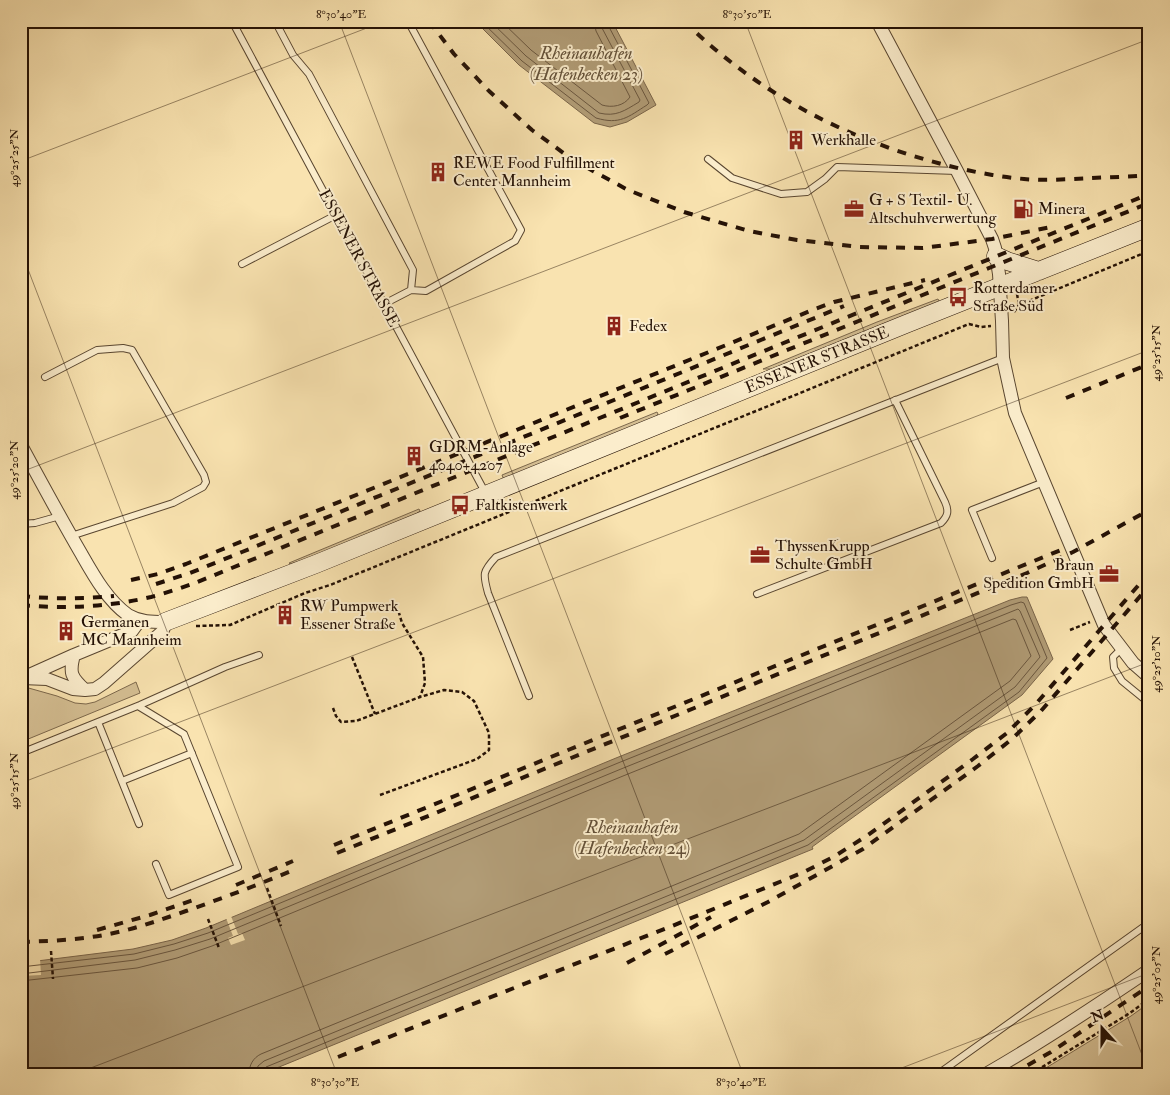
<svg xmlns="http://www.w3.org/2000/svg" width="1170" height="1095" font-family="'IM FELL Double Pica',serif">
<rect width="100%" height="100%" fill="#f9e3b0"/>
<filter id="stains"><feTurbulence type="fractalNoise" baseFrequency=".004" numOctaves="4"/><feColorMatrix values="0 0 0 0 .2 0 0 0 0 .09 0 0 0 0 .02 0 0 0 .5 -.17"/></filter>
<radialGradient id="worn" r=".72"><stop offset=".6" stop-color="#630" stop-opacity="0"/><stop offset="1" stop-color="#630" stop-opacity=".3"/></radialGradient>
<!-- green -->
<path fill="#d5bf93" stroke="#7c684c" d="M 938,299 L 940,303 L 776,369 L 763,369 L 877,322 Z
M 657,412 L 658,414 L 653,420 L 504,480 L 502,475 Z
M 419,509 L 420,511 L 409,519 L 310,558 L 290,564 L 289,563 Z
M 136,682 L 140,693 L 21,742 L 21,689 L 25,687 L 57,696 L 75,703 L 86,704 L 95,702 Z
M 1149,1003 L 1149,1074 L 1036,1074 L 1131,1016 Z"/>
<!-- water -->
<path fill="#b19c76" stroke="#796449" d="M 475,21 L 612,21 L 656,105 L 627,122 L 610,127 L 594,123 L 519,65 Z
M 1022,597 L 1027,597 L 1053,659 L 1022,695 L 812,847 L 813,849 L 262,1074 L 21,1074 L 21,963 L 133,949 L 172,940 L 206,928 L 616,758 L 1010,600 Z"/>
<!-- pier -->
<path fill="#f9e3b0" d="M 231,916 L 238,934 L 242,933 L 245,940 L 231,945 L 228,938 L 233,936 L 226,918 Z
M 40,958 L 41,975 L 21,976 L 21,960 Z"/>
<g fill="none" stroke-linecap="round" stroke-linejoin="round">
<!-- shore -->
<path stroke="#6a563e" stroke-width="1" d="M 481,21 L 522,61 L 596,118 C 620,125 628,117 647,105 L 649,103 L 608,25 L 608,21
M 490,21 L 526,56 L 599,113 C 616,117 624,111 639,102 L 640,100 L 602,28 L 601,21
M 501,21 L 531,50 L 602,105 C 612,108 624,106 630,97 L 596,31 L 594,21
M 21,967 L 134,954 L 174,944 L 208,933 L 618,763 L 1011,605 L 1021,602 L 1024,603 L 1047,658 L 1019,692 L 808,845 L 266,1067 L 263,1070 L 262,1074
M 21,974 L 135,960 L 175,950 L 210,939 L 621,769 L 1013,611 L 1018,609 L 1020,611 L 1040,657 L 1015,687 L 804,840 L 264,1061 L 258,1066 L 256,1074
M 21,981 L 137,968 L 177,958 L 212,946 L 623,776 L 1013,619 L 1016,620 L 1031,656 L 1010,681 L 799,834 L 261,1054 C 253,1058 249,1065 249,1074"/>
<defs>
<path id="lane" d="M 232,21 L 486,494
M 275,21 L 293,55 L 309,74 L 413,270 L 411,290
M 708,159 L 732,178 L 781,194 L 807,192 L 825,179 L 837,167 L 957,171
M 242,264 L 336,215
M 384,304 L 411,290 L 426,291 L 515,241 L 521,230 L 408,21
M 45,377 L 97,350 L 123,348 L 132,350 L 204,475 L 206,482 L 203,487 L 173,503 L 71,536
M 21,524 L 35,523 L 60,516
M 992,558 L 972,510 L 1044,482
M 757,594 L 941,523 C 948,516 949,511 945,502 L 895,400
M 1122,648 L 1113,657 L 1114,668 L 1122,681 L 1149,703
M 529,696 L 488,593 C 483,574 482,572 496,557 L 1003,358
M 138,706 L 184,734 L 238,867 L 169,895 L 156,864
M 98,722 L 139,824
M 21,753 L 140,705 L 225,667 L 259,655
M 122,781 L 192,753
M 938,1074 L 1149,923"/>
<path id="street" d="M 877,21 L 957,171 L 992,239 L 995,248 L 999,274 L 1002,321 L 1003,358 L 1015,413 L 1104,625 L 1133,663 L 1149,677
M 21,445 C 41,482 61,519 82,555 C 94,576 108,601 128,615 C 140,622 152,622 165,622
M 74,655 C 69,673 71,677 85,690
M 25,677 L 74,655 L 132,631 L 140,620
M 22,678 L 47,679 L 73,689 L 85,690 L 95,689 L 104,683 L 162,632 L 167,621
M 986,1074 C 1042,1042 1096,1006 1149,970"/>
<path id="secondary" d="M 996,256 L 1007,261 L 1039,271
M 165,622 L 316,564 L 906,324 L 1149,227"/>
</defs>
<!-- lane casing -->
<use href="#lane" stroke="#594630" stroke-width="8"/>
<!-- street casing -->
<use href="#street" stroke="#594630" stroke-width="14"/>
<!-- secondary casing -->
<use href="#secondary" stroke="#241105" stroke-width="19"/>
<!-- path -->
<path stroke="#241105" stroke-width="2.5" stroke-dasharray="4 2.5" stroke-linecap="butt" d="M 1017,294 L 1019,305
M 1014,312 L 1019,305 L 1149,251
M 196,626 L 230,625 L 305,593 L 330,585 L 969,324 L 981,327 L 991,326
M 1070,630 L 1090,622
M 352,657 L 375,714
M 333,708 L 336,716 L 341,722 L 356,721 L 420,697 L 425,683 L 423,657 L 402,623 L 399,613
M 380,795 L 477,759 L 489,750 L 489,733 L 474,701 L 462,692 L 444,690 L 420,697
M 267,888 L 281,926
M 208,919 L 219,948
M 51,951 L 53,979
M 1031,1074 L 1130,1013 L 1149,999"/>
<!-- lane -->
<use href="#lane" stroke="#fbedcc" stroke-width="6"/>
<!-- street -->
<use href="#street" stroke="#fbedcc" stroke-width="12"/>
<!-- secondary -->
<use href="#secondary" stroke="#fbedcc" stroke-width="18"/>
<!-- rail -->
<path stroke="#241105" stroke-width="4" stroke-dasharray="9 9" stroke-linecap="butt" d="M 429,21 L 454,54 L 489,91 L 532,130 L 573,160 L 628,190 L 684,212 L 749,231 L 797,240 L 859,247 L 923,248 L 992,239 L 1056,226
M 684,21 C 745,81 815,122 895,150 C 937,164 980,175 1024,179 C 1047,181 1070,179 1092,178 C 1111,177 1130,177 1149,175
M 1066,398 L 1149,364
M 620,418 L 1149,203
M 131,580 L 158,574 L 186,564 L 815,309 L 834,302 L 925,280
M 156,584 L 190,573 L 242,552 L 844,306
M 21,596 C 52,599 83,599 114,596
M 21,605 C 64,609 109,607 151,597 C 166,593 181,588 195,583 L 1149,194
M 334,845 L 1061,550
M 337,853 L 1027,573 L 1073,552 L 1149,510
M 236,885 L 293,861
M 97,930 L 150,915 L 199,898
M 21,942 C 50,941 80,940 109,934 C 135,929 160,920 186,911 C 223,898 260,884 296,869
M 665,954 L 768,902 L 863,849 L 978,766 L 1012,739 L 1041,711 L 1149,586
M 627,963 L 711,917
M 338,1057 L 672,926 L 804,872 L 835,856 L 868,835 L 973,759 L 1007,733 L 1035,705 L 1149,573
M 1012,1074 L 1051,1052 L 1149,986"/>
</g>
<!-- ticks -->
<path fill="none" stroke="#241105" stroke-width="1" stroke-opacity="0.45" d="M 339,21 L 743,1074M 745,21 L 1149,1073M 21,161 L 385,21M 21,251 L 337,1074M 21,472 L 1149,39M 21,783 L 1149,350M 75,1074 L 1149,662M 886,1074 L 1149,973"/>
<!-- icons -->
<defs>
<symbol id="building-bare" viewBox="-9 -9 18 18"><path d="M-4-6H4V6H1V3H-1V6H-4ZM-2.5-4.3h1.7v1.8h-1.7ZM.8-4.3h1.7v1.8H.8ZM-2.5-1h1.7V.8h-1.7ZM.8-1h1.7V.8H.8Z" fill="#8f2418" stroke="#fbedcc" stroke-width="2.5" paint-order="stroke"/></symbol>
<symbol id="office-bare" viewBox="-9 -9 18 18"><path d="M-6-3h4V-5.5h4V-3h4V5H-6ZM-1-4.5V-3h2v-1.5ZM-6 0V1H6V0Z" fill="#8f2418" stroke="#fbedcc" stroke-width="2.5" paint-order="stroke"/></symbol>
<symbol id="fuel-bare" viewBox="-9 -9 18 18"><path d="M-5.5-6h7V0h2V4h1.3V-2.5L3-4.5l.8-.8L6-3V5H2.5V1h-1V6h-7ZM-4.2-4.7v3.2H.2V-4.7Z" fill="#8f2418" stroke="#fbedcc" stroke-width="2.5" paint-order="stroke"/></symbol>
<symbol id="bus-bare" viewBox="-9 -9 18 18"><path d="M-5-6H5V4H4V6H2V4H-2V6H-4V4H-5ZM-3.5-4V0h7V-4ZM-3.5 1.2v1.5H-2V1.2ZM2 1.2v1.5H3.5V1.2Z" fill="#8f2418" stroke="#fbedcc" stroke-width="2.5" paint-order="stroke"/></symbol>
</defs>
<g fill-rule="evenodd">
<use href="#building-bare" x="782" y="126" width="28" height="28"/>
<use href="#building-bare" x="424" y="158" width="28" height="28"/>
<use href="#office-bare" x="840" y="195" width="28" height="28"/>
<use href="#fuel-bare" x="1009" y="195" width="28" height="28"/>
<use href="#bus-bare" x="944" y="283" width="28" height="28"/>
<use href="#building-bare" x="600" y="312" width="28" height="28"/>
<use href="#building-bare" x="400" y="442" width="28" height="28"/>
<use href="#bus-bare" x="446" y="491" width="28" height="28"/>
<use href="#office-bare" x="746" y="541" width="28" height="28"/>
<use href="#office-bare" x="1095" y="560" width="28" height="28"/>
<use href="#building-bare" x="271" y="601" width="28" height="28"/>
<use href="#building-bare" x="52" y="617" width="28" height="28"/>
</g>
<g text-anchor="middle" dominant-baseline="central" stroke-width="4" stroke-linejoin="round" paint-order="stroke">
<!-- poi labels -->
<g font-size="16" fill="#241105" stroke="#fbedcc" text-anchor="start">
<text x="811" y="140">Werkhalle</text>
<text x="453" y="163">REWE Food Fulfillment<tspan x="453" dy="18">Center Mannheim</tspan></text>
<text x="869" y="200">G + S Textil- U.<tspan x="869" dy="18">Altschuhverwertung</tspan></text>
<text x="1038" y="209">Minera</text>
<text x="973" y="288">Rotterdamer<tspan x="973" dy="18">Straße Süd</tspan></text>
<text x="629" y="326">Fedex</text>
<text x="429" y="447">GDRM-Anlage<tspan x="429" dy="18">4040+4207</tspan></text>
<text x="475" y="505">Faltkistenwerk</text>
<text x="775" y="546">ThyssenKrupp<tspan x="775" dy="18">Schulte GmbH</tspan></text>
<text x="1094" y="565" text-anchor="end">Braun<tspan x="1094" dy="18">Spedition GmbH</tspan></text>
<text x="300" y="606">RW Pumpwerk<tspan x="300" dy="18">Essener Straße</tspan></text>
<text x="81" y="622">Germanen<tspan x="81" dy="18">MC Mannheim</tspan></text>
</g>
<!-- street labels -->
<g font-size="16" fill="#241105" stroke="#fbedcc">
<text transform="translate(359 258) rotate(62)">ESSENER STRASSE</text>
<text transform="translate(817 360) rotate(-22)">ESSENER STRASSE</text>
</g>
<!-- water labels -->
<g font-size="18" font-style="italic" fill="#635038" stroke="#fbedcc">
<text x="586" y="53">Rheinauhafen<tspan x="586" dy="21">(Hafenbecken 23)</tspan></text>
<text x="632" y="827">Rheinauhafen<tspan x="632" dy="21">(Hafenbecken 24)</tspan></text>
</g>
</g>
<!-- margin -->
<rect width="1170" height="1095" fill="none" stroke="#f9e3b0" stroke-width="55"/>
<!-- north arrow -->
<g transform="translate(1102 1028) rotate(339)" stroke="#fbedcc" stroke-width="4" paint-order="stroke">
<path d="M0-4L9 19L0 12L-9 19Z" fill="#241105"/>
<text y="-8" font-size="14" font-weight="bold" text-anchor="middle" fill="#241105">N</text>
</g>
<rect x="28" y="28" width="1114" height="1040" fill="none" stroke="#241105" stroke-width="2"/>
<g font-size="12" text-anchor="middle" fill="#241105">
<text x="341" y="18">8°30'40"E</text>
<text x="747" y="18">8°30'50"E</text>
<text transform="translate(14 158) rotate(-90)" y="4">49°25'25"N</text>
<text transform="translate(1156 353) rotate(-90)" y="4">49°25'15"N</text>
<text transform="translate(14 470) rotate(-90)" y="4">49°25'20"N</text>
<text transform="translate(1156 664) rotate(-90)" y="4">49°25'10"N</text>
<text transform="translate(14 781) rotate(-90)" y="4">49°25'15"N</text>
<text transform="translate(1156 975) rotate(-90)" y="4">49°25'05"N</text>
<text x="335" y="1086">8°30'30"E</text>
<text x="741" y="1086">8°30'40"E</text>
</g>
<rect width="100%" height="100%" filter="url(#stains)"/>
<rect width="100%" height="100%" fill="url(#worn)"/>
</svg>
